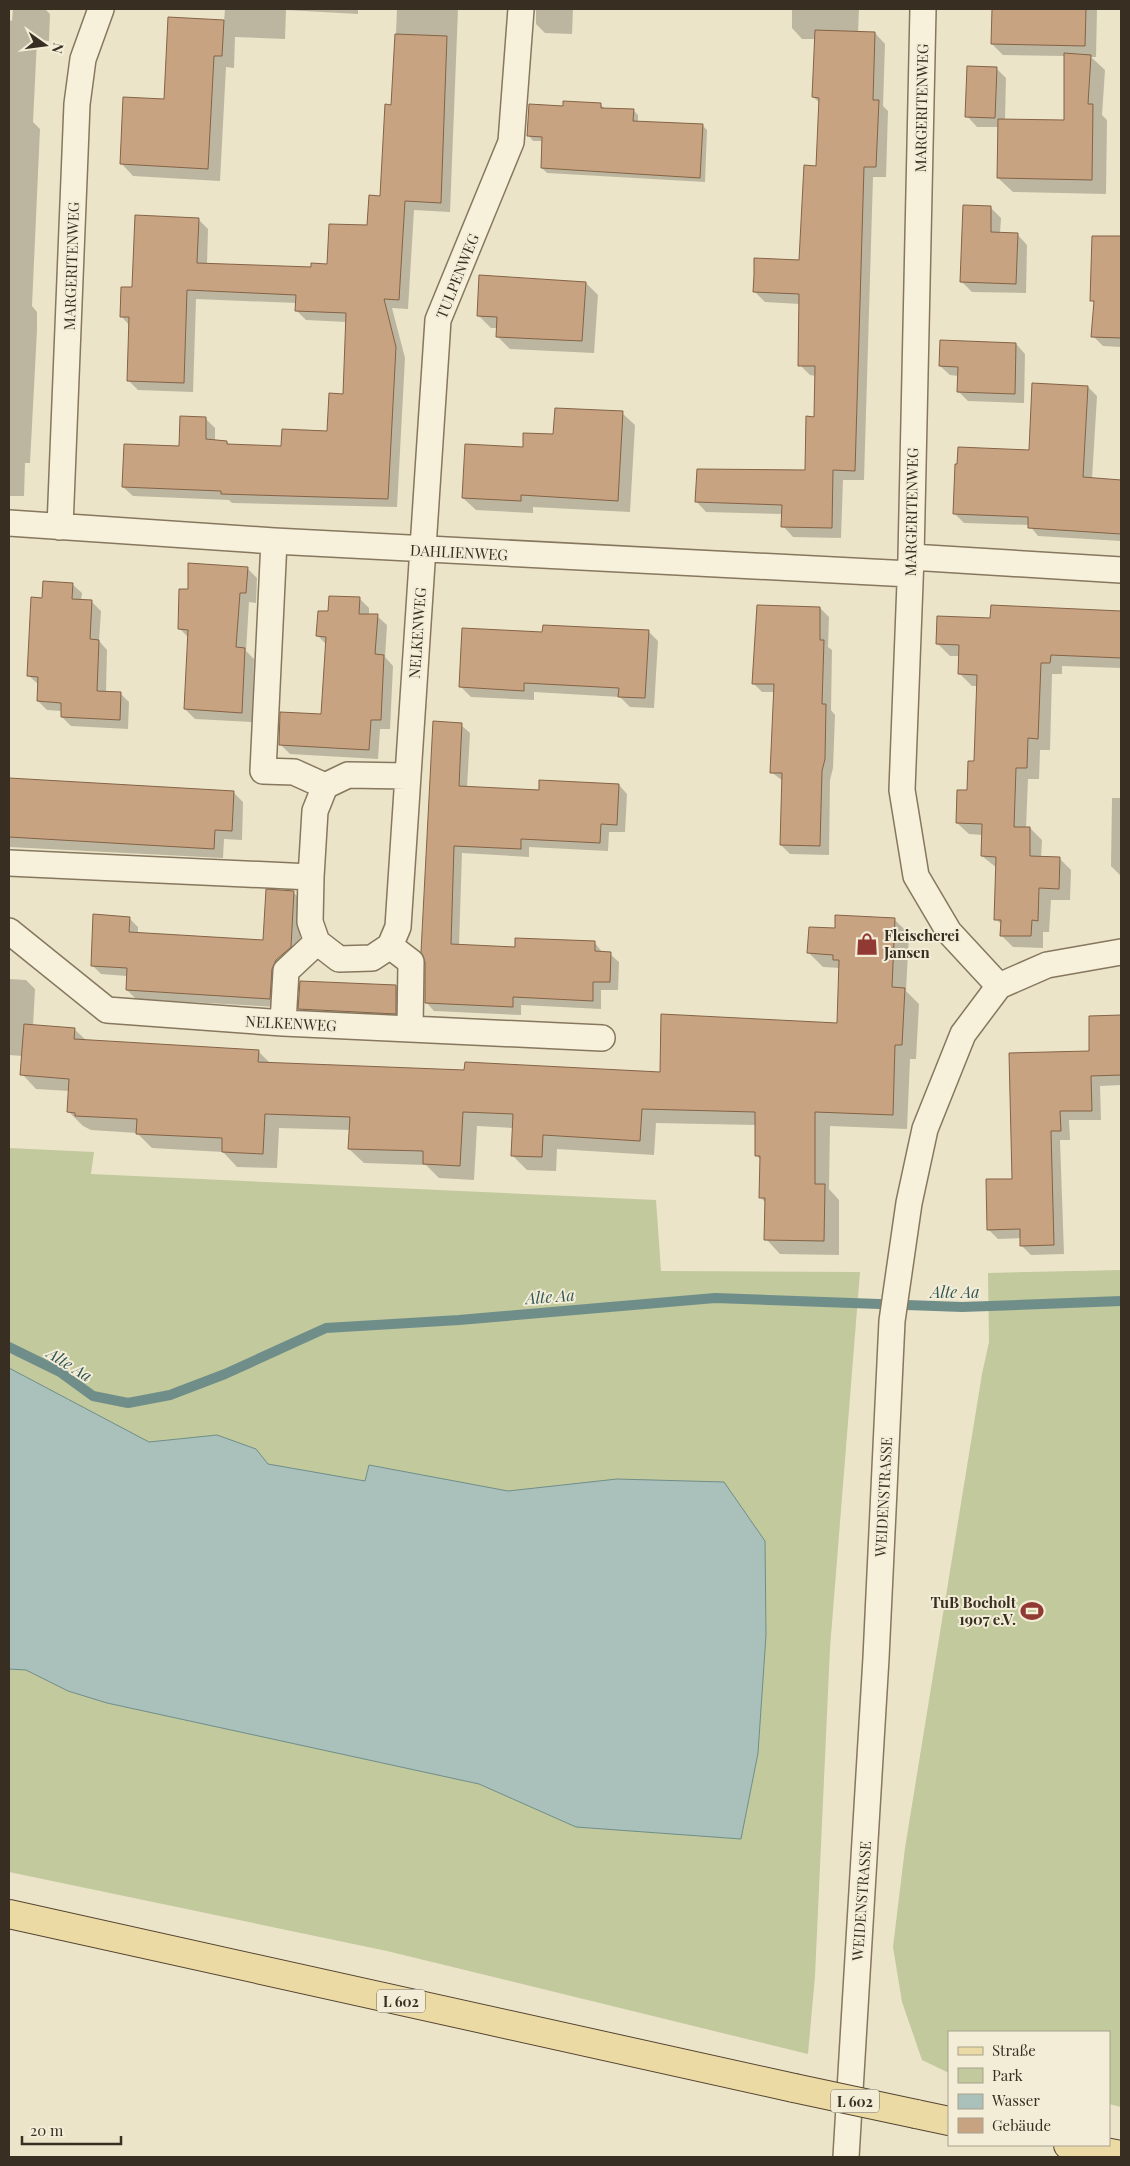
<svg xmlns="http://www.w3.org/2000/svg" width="1130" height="2166" font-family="'Playfair Display',serif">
<rect width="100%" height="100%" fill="#ece4c8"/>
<!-- green -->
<path fill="#c1c99d" d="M 9,1148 L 94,1152 L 91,1174 L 656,1200 L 661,1271 L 860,1272 L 830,1648 L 815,1976 L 808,2054 L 387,1951 L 9,1872 Z
M 1121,1270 L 1121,2107 L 1109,2104 L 1109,2032 L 949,2032 L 949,2073 L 922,2060 L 902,2002 L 893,1947 L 905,1848 L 982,1374 L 989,1342 L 988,1273 Z"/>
<!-- water -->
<path fill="#a9c0bb" stroke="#708e89" d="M 9,1368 L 149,1442 L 217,1435 L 256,1449 L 268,1464 L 365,1481 L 369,1465 L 508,1491 L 617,1479 L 724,1482 L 765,1541 L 766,1635 L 758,1753 L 741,1839 L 576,1827 L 479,1784 L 107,1703 L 68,1691 L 26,1670 L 9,1669 Z"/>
<!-- shadow -->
<path fill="#0003" d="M 13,9 L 45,9 L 50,14 L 49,41 L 37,40 L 33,122 L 40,129 L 32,306 L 37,312 L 37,330 L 30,463 L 25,463 L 24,496 L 9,496 L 9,20 L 12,21 Z
M 225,9 L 358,9 L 358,14 L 286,10 L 285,39 L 235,37 L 234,68 L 226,67 L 220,181 L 133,176 L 121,163 L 165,100 L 169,19 L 224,21 Z
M 397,9 L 458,9 L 450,212 L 414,210 L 408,309 L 392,308 L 405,358 L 397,507 L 232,503 L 229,500 L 133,496 L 123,487 L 181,447 L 206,419 L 215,428 L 215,441 L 226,442 L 230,445 L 282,447 L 328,432 L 344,395 L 347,322 L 306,320 L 296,310 L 297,303 L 196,299 L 193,392 L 138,390 L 129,381 L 130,326 L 121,316 L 133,289 L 198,219 L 208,229 L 207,265 L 312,268 L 329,265 L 368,227 L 381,197 L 393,106 Z
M 536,9 L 573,9 L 572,34 L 545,33 L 536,24 Z
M 792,9 L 859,9 L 858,33 L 875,33 L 885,44 L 883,106 L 888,111 L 886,177 L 873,177 L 864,480 L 843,480 L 841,538 L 793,537 L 783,526 L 783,514 L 706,512 L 696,501 L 806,471 L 815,418 L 816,376 L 810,375 L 800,365 L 800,304 L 765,302 L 755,292 L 801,262 L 817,167 L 820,103 L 813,97 L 816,39 L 802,39 L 792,28 Z
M 994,9 L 1097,9 L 1096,57 L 1091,57 L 1105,70 L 1102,115 L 1107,120 L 1106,194 L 1013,192 L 998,178 L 1000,127 L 977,127 L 967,116 L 996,68 L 1006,78 L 1005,120 L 1065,121 L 1065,56 L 1003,55 L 992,44 Z
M 600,104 L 606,110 L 634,111 L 638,115 L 638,122 L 702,125 L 707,130 L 705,182 L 547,173 L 542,168 L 543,141 L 533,141 L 529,136 L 564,107 Z
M 990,207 L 1001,218 L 1000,234 L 1017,234 L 1027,245 L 1026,293 L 972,292 L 961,281 Z
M 1093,237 L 1121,237 L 1121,347 L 1103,346 L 1093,336 L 1095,303 L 1092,300 Z
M 586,283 L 598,295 L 594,353 L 510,349 L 497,336 L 498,328 L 491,328 L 478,315 Z
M 1016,344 L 1025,354 L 1024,403 L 968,401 L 958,391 L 959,376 L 950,375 L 940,366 Z
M 1088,387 L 1097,396 L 1092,479 L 1121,481 L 1121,541 L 1038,536 L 1029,525 L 964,523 L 955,514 L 1031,451 Z
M 622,413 L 635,425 L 630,512 L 533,507 L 533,513 L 476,510 L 463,498 L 524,448 Z
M 247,568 L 257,578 L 256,603 L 249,602 L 246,651 L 254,659 L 252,722 L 195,719 L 185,709 L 189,638 L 179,628 L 189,590 Z
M 72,584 L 82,593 L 81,601 L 92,602 L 101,611 L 99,641 L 107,650 L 106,693 L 120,693 L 129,702 L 128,729 L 71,726 L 62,717 L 62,711 L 47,710 L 38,701 L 39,685 L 28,675 L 43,599 Z
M 360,599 L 369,608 L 369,615 L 377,616 L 387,625 L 385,657 L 393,666 L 390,729 L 380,729 L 378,759 L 290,754 L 280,744 L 323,715 L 327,645 L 317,635 L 329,613 Z
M 992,606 L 1081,609 L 1107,630 L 1121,631 L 1121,685 L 1121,668 L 1062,666 L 1062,674 L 1052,674 L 1050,750 L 1040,750 L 1039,779 L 1028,779 L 1026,828 L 1030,828 L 1042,840 L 1041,858 L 1059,858 L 1071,870 L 1070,900 L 1051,900 L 1049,932 L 1043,932 L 1043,948 L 1013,947 L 1001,935 L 1002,925 L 996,919 L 997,868 L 982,856 L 983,835 L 969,834 L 957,823 L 968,791 L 975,762 L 978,686 L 972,686 L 960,674 L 960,656 L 950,656 L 938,644 L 992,619 Z
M 820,608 L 829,617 L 828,647 L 832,650 L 831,710 L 835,715 L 833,768 L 830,780 L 829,855 L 790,854 L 781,845 L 783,781 L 771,772 L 774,692 L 762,692 L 753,683 Z
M 648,631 L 658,641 L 654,708 L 630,707 L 620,697 L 534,692 L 534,700 L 471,697 L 461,687 L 544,633 Z
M 461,725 L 470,733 L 467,788 L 540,791 L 619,785 L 627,794 L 625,832 L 609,832 L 608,851 L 529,847 L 529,857 L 462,853 L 459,946 L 516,949 L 594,942 L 603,953 L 610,954 L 619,962 L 618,990 L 601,990 L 601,1009 L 521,1005 L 521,1015 L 434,1011 L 426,1002 Z
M 9,779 L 233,792 L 243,802 L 242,840 L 224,839 L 223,858 L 9,847 Z
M 1112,798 L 1121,798 L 1121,876 L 1111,866 Z
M 293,892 L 302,901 L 299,956 L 278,1007 L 136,999 L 127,990 L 127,976 L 101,974 L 92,965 L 129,918 L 138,927 L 138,934 L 264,942 Z
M 894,919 L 909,934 L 906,991 L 919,1004 L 916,1059 L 910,1059 L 907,1129 L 830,1126 L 829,1189 L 839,1200 L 839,1255 L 780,1254 L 766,1239 L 766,1203 L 761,1198 L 761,1160 L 756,1155 L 756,1125 L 656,1123 L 654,1155 L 557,1149 L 556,1171 L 527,1170 L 512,1155 L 513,1128 L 477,1126 L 474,1180 L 439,1178 L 426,1165 L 364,1163 L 349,1149 L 350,1130 L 279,1128 L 277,1168 L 237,1167 L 223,1152 L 152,1148 L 137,1133 L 91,1130 L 83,1126 L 69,1112 L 70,1091 L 36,1089 L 22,1074 L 23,1056 L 9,1055 L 9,979 L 26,980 L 35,989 L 33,1026 L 74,1029 L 87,1041 L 258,1051 L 271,1064 L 466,1071 L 661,1073 L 838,1024 L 840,968 L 823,967 L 809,953 L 836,929 Z
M 396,986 L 401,991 L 400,1018 L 304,1014 L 299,1009 Z
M 1090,1017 L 1121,1017 L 1121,1085 L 1100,1086 L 1101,1120 L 1069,1120 L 1070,1140 L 1060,1140 L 1064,1254 L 1031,1255 L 1021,1245 L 1021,1238 L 998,1239 L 988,1229 L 1013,1180 L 1091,1052 Z"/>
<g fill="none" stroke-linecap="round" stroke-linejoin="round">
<!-- stream -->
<path stroke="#708e89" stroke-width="10" d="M 9,1347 L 60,1372 L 93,1396 L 128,1403 L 170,1395 L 225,1374 L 326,1328 L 459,1320 L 715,1298 L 962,1307 L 1121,1301"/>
</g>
<!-- building -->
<path fill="#c7a381" stroke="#846346" d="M 992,9 L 1086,9 L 1085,46 L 991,44 Z
M 168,17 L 224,20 L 222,56 L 214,56 L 208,169 L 120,164 L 123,97 L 164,99 Z
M 815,30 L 875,32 L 873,100 L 879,100 L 876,167 L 864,167 L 855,471 L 833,470 L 832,528 L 781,527 L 782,505 L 695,502 L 697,469 L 805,470 L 806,416 L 814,417 L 815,366 L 798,366 L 799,294 L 753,292 L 754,275 L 754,258 L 799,260 L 804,165 L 816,166 L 819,98 L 812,97 Z
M 395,34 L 447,36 L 441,203 L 405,201 L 399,300 L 384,299 L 396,347 L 388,499 L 221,494 L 221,491 L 122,487 L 124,444 L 179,446 L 180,416 L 206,417 L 206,439 L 227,441 L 227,444 L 281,446 L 282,429 L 327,431 L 329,393 L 343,394 L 346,313 L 295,311 L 296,295 L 187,290 L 184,383 L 127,381 L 129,317 L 120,317 L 121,287 L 132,287 L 135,215 L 199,218 L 197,263 L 311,267 L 311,263 L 327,264 L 329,224 L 367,225 L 369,195 L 380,196 L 385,104 L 391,105 Z
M 1064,53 L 1091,55 L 1088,104 L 1093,104 L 1092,180 L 997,178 L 998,119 L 1064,120 Z
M 967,66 L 997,67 L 995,118 L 965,117 Z
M 563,101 L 601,103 L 601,108 L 634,109 L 633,121 L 703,124 L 700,178 L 541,168 L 542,137 L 527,136 L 529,104 L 563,106 Z
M 963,205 L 991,206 L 991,232 L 1018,233 L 1016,284 L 960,282 Z
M 1092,236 L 1121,236 L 1121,338 L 1091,337 L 1094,301 L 1090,301 Z
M 479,275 L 586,282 L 582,341 L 496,337 L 497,317 L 477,316 Z
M 940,340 L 1016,343 L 1015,394 L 957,392 L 958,367 L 939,366 Z
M 1032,383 L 1088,386 L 1083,477 L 1121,480 L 1121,534 L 1028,528 L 1028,517 L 953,514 L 955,464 L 957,464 L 958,447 L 1029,450 Z
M 555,408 L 623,411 L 618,501 L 521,495 L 521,501 L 462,498 L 465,444 L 523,447 L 523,433 L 553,434 Z
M 188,563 L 248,567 L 246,593 L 240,593 L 236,647 L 245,648 L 242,713 L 184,709 L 188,630 L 178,629 L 179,589 L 188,589 Z
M 43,581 L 73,583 L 72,599 L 92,600 L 90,639 L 99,640 L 97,691 L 121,692 L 120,720 L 61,717 L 61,703 L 37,701 L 38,677 L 27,676 L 31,597 L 42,598 Z
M 329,596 L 360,597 L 359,614 L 378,614 L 375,654 L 384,655 L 381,720 L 371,720 L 369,750 L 279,745 L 280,712 L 321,714 L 326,637 L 316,636 L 318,611 L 328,611 Z
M 757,605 L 820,607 L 820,640 L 824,640 L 822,704 L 826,704 L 825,759 L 822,771 L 820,846 L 780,845 L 782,773 L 770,773 L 774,684 L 752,684 Z
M 991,605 L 1121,611 L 1121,658 L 1051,655 L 1050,663 L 1041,663 L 1038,739 L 1028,738 L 1027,768 L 1016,768 L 1014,827 L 1030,827 L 1030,856 L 1060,857 L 1059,889 L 1039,888 L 1038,921 L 1032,920 L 1031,936 L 1000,936 L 1001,920 L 994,920 L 996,857 L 981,856 L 982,824 L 956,823 L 957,790 L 967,790 L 968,761 L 974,761 L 977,675 L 958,674 L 959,645 L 936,644 L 937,616 L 990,618 Z
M 543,625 L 649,630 L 645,698 L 618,697 L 619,688 L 524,683 L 524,691 L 459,687 L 462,628 L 542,632 Z
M 433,721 L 462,723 L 459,786 L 539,790 L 539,780 L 619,784 L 617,825 L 601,824 L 600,843 L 521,839 L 521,849 L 454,846 L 451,944 L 515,947 L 515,938 L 595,941 L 595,951 L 611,952 L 610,982 L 593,982 L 593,1001 L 513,997 L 513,1007 L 425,1003 L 425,962 L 421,952 Z
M 9,778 L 234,791 L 232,831 L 215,830 L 214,849 L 9,837 Z
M 266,889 L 294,891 L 291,947 L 276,960 L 272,969 L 270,999 L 126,990 L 127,968 L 91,966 L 93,914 L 130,917 L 129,932 L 263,940 Z
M 835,915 L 895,918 L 892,987 L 905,988 L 902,1045 L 895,1045 L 893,1115 L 815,1112 L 815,1184 L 825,1184 L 824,1241 L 764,1240 L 765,1198 L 759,1198 L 760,1156 L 755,1156 L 755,1112 L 642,1109 L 640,1141 L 543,1135 L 542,1157 L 511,1156 L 513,1114 L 463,1112 L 460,1166 L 423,1164 L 423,1151 L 348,1149 L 350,1117 L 265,1114 L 263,1154 L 222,1152 L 222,1138 L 136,1134 L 137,1119 L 75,1116 L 75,1113 L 67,1112 L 69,1079 L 20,1075 L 24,1024 L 75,1028 L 74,1039 L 259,1050 L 258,1062 L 464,1070 L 465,1062 L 660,1072 L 661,1014 L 837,1023 L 839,960 L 833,960 L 833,955 L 807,953 L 809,927 L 835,928 Z
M 300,981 L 396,985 L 396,1014 L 298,1009 Z
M 1121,1015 L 1121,1075 L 1091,1076 L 1092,1111 L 1060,1111 L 1061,1131 L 1051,1131 L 1054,1245 L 1020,1246 L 1020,1229 L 987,1230 L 986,1179 L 1012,1179 L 1009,1053 L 1089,1051 L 1089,1016 Z"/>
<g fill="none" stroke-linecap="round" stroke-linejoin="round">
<defs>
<path id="minor" d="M 923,9 L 911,557 L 902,790 L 916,876 L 949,932 L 999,986
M 9,523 L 274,541 L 910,574
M 60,527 L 77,104 L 83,59 L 101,9
M 274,541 L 263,771 L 294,772 L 325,786
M 911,557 L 1121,570
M 407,776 L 348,775 L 325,786 L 315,811 L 311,877 L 310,922 L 317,942 L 339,959 L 372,958 L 390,946 L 398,927 L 438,320 L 511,142 L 521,9
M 9,863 L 311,877
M 9,931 L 107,1010 L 283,1023 L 602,1038
M 390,946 L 411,962 L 410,1029
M 283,1023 L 286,971 L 317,942
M 846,2157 L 876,1658 L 892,1321 L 909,1203 L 925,1129 L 963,1034 L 999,986 L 1047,965 L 1121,952"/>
<path id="primary" d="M 9,1914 L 794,2088
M 916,2114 L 949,2121
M 1068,2145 L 1121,2155"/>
</defs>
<!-- minor casing -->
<use href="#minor" stroke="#86775e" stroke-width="28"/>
<!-- primary casing -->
<use href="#primary" stroke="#554532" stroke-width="30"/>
<!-- minor -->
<use href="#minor" stroke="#f7f0db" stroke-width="25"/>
<!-- primary -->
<use href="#primary" stroke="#ebdaa3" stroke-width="28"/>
<defs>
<path id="primary-bridge" d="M 794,2088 L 916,2114"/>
</defs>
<!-- primary-bridge casing -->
<use href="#primary-bridge" stroke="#554532" stroke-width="30" stroke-linecap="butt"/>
<!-- primary-bridge -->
<use href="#primary-bridge" stroke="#ebdaa3" stroke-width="28"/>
</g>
<!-- icons -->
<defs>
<symbol id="shop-bare" viewBox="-9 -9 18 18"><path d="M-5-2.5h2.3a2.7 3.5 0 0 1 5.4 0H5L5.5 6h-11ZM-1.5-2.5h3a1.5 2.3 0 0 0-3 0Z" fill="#913933" stroke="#f3edd7" stroke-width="2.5" paint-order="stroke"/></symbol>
<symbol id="stadium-bare" viewBox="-9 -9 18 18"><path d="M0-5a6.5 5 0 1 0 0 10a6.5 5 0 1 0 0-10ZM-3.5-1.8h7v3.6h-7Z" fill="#913933" stroke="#f3edd7" stroke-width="2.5" paint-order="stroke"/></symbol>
</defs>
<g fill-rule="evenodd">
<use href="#shop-bare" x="851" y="928" width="32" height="32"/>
<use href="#stadium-bare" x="1016" y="1595" width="32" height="32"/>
</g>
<g text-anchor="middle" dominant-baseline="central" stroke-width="4" stroke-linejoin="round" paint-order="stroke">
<!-- shield labels -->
<g fill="#f3edd7" stroke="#706758" stroke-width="1">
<rect x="377" y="1989.5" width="48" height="23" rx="4"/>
<rect x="831" y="2089.5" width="48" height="23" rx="4"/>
</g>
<g font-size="14" font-weight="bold" fill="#382e21">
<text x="401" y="2001">L 602</text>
<text x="855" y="2101">L 602</text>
</g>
<!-- street labels -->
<g font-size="15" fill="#382e21" stroke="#f3edd7">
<text transform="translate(921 108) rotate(-89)">MARGERITENWEG</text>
<text transform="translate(71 266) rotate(-88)">MARGERITENWEG</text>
<text transform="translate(457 276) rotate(-68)">TULPENWEG</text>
<text transform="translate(911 512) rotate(-89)">MARGERITENWEG</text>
<text transform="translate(459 552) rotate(3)">DAHLIENWEG</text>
<text transform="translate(417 633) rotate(-86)">NELKENWEG</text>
<text transform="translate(291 1023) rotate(3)">NELKENWEG</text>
<text transform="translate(883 1497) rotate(-87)">WEIDENSTRASSE</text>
<text transform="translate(861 1901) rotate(-86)">WEIDENSTRASSE</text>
</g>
<!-- poi labels -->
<g font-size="15" font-weight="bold" fill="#382e21" stroke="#f3edd7" text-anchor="start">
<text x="884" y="935">Fleischerei<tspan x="884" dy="17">Jansen</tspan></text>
<text x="1016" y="1602" text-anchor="end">TuB Bocholt<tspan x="1016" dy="17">1907 e.V.</tspan></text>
</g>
<!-- water labels -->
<g font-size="16" font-style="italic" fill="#315656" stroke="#f3edd7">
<text x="955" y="1291">Alte Aa</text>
<text transform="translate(550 1296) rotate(-4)">Alte Aa</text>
<text transform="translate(70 1364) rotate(32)">Alte Aa</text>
</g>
</g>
<!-- border -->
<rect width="1130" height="2166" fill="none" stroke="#382e21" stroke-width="20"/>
<!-- legend -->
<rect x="948" y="2031" width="162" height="115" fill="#f3edd7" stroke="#a8a18e"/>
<rect x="958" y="2047" width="25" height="8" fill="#ebdaa3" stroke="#a8a18e"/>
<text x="992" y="2056" font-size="15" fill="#382e21">Straße</text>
<rect x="958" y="2068" width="25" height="15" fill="#c1c99d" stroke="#a8a18e"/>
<text x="992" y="2081" font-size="15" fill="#382e21">Park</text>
<rect x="958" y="2094" width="25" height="15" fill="#a9c0bb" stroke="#a8a18e"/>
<text x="992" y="2106" font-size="15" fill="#382e21">Wasser</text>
<rect x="958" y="2118" width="25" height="15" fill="#c7a381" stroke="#a8a18e"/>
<text x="992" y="2131" font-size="15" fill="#382e21">Gebäude</text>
<!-- north arrow -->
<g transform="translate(45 45) rotate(104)" stroke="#f3edd7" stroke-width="4" paint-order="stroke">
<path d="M0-4L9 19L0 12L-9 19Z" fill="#382e21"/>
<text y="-8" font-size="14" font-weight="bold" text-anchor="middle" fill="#382e21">N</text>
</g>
<!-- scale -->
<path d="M22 2136v8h99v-8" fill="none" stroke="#382e21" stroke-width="2.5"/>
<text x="30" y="2136" font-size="15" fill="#382e21" stroke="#f3edd7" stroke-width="4" paint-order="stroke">20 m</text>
</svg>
